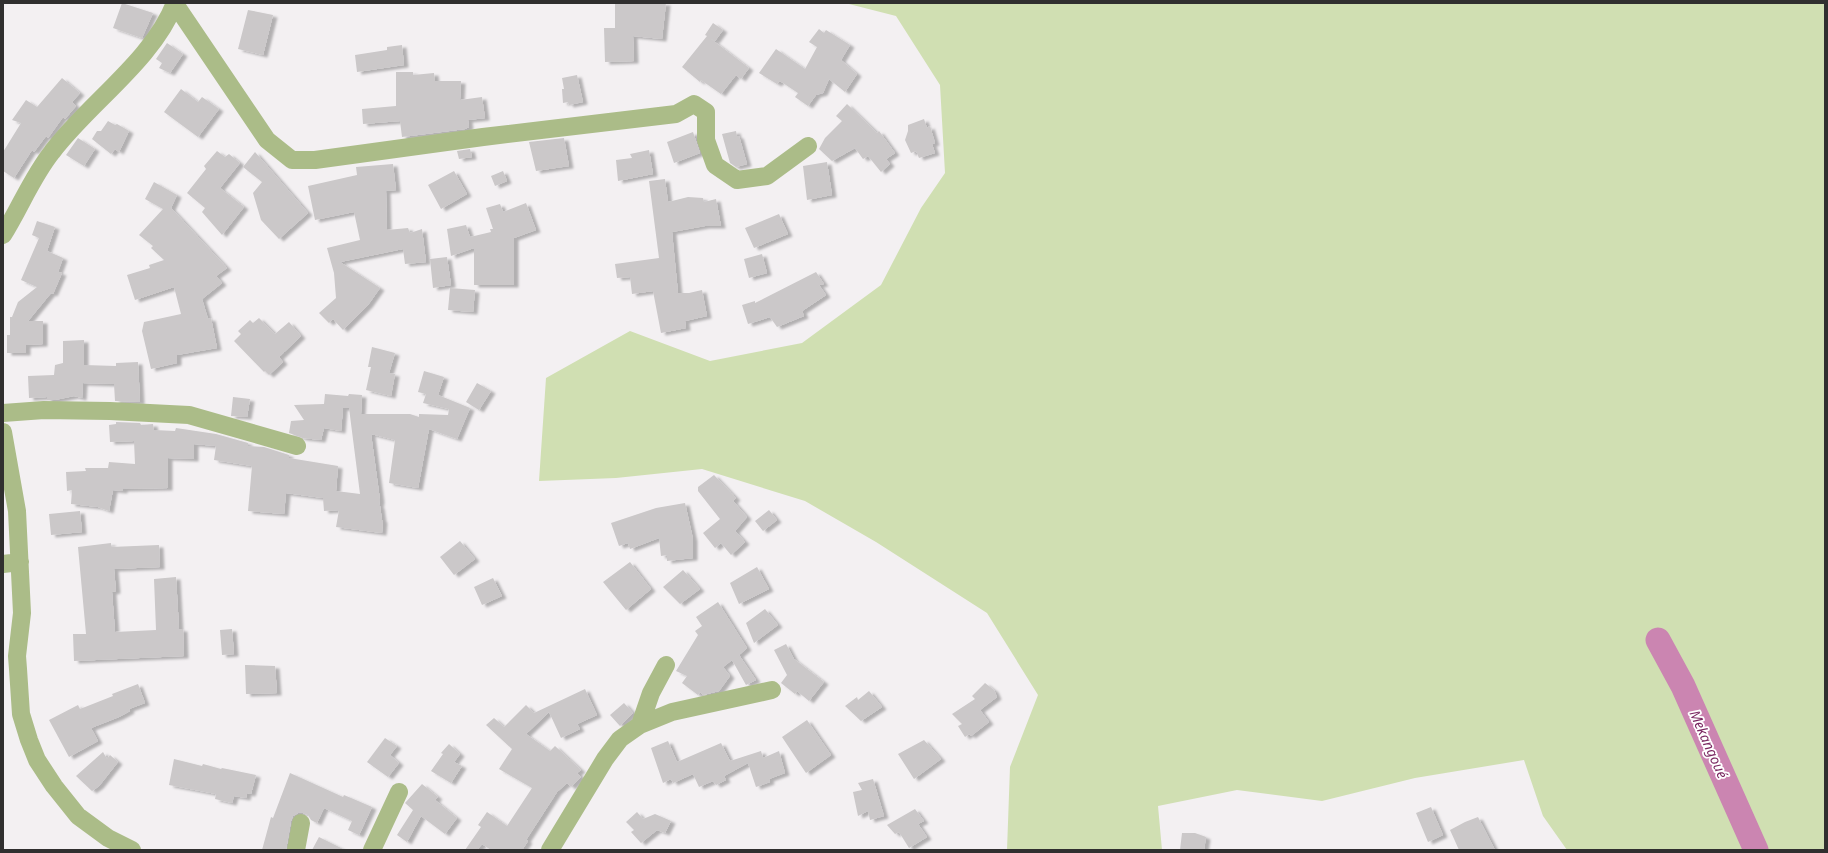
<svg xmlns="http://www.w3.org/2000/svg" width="1828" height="853" font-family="'Noto Sans',sans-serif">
<defs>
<filter id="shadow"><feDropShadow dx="4.5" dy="2.5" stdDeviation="1" flood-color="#0004"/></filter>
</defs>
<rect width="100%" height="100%" fill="#f3f0f2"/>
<!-- green -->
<path fill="#d0dfb2" d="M 845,3 L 1825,3 L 1825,850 L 1567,850 L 1543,816 L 1524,760 L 1415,778 L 1322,801 L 1237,790 L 1158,806 L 1162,850 L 1007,850 L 1010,767 L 1038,695 L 987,613 L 876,542 L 805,501 L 702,469 L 616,478 L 539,481 L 546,378 L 630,331 L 710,361 L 802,343 L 881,285 L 921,208 L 945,173 L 940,85 L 896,16 Z"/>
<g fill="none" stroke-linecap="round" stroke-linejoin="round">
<!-- river -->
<path stroke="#cb85b1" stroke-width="25" d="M 1658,640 L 1683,686 L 1756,850"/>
</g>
<!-- building -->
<path fill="#cbc8c9" filter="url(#shadow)" d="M 122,3 L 153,13 L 142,38 L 113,28 Z
M 615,3 L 666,3 L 662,39 L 633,36 L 634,61 L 605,62 L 604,28 L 615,28 Z
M 248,10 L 273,15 L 263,55 L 238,49 Z
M 713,23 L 723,30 L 715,41 L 711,39 L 749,68 L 741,79 L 736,75 L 721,94 L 701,80 L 700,82 L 682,67 L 707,36 L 705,35 Z
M 819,29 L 824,33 L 826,30 L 850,45 L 841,60 L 857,74 L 845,92 L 829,79 L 823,93 L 816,95 L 808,106 L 795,97 L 798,93 L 780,81 L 777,84 L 759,73 L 776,49 L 805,69 L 817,47 L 809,42 Z
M 167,43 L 183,54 L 170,73 L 159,68 L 162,63 L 156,59 Z
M 402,45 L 404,65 L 357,72 L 355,55 L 387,50 L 387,47 Z
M 396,72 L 413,72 L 413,75 L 434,73 L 435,81 L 461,81 L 460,100 L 482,97 L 485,118 L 468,120 L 469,127 L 465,129 L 402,137 L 400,121 L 363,124 L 362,109 L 396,106 Z
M 577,75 L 583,102 L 569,105 L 568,102 L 563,103 L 562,89 L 564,89 L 562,78 Z
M 62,78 L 80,93 L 72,102 L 76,106 L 65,119 L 63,117 L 48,138 L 46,136 L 34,152 L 32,150 L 14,178 L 3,171 L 3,152 L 21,123 L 12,120 L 26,100 L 37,107 Z
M 181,89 L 198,102 L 202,97 L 219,109 L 198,137 L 164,112 Z
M 847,104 L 877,133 L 879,131 L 895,153 L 886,159 L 890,164 L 881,172 L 868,156 L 863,159 L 855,148 L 832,161 L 819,149 L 825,138 L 842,121 L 836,116 Z
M 924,119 L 927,128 L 930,126 L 935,143 L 932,144 L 935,153 L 919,158 L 916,151 L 911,153 L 905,140 L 908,131 L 908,125 Z
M 108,121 L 115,125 L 117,124 L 129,131 L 119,152 L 115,149 L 111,154 L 92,139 L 97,131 L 101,131 Z
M 736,131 L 737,136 L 739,136 L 747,164 L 736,167 L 730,163 L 722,134 Z
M 693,132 L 700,153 L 674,163 L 667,142 Z
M 78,138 L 95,149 L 84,166 L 66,155 Z
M 564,138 L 569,166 L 536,171 L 529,142 Z
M 470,149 L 472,157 L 459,159 L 457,151 Z
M 649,150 L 653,174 L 618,181 L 616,160 L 632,158 L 630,154 Z
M 217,151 L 225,157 L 229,154 L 240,163 L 220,188 L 244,207 L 222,235 L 202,212 L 205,208 L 187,193 L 206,169 L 204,166 Z
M 255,152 L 308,213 L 279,239 L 261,220 L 253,193 L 262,182 L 243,167 Z
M 827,162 L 832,195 L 807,200 L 803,166 Z
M 393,164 L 396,190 L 386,191 L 387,230 L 408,228 L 410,233 L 422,229 L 426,262 L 405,264 L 403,249 L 340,262 L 380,288 L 368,305 L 343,330 L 333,319 L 329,323 L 319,313 L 336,298 L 334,273 L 327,248 L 360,240 L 354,212 L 315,220 L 308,186 L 357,175 L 356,167 Z
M 454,171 L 467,194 L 441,209 L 428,185 Z
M 503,171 L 507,181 L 495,186 L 491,176 Z
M 665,179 L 668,202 L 688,197 L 703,198 L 704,202 L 716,199 L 721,226 L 705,226 L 672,232 L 678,293 L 689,293 L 702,290 L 707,316 L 685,321 L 686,328 L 661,333 L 653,291 L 632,294 L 630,277 L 617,278 L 615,264 L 659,258 L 649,181 Z
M 154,182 L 177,195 L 171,208 L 227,268 L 216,276 L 222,283 L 202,299 L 208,319 L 211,318 L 217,348 L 177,355 L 177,363 L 151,369 L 142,331 L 144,322 L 181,314 L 174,287 L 135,300 L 127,275 L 150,268 L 149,265 L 164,260 L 151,248 L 153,246 L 139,235 L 163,209 L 145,199 Z
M 526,203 L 536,230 L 514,238 L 514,285 L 474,285 L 474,248 L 451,256 L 447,229 L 466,225 L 470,237 L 491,232 L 490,229 L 493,229 L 486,208 L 500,204 L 503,212 Z
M 779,214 L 788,234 L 754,248 L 745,228 Z
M 37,221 L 55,227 L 47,251 L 63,258 L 58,272 L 62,273 L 53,294 L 51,293 L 28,321 L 43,321 L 43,344 L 26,345 L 26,353 L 7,353 L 7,335 L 10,335 L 10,317 L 12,317 L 18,302 L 37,287 L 21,280 L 39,238 L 32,235 Z
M 762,254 L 767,273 L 749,278 L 744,259 Z
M 447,257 L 451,285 L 433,288 L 430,259 Z
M 816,272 L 824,284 L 819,285 L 826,295 L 802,311 L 804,316 L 777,327 L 770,317 L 748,324 L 742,305 L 755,301 L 755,303 Z
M 450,288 L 475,290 L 473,312 L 448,310 Z
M 259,318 L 275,334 L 289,322 L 301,336 L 279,357 L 283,362 L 269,375 L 265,371 L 264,372 L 234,341 L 241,334 L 238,331 L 250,320 L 253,323 Z
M 84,340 L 84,365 L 116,366 L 116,363 L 138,362 L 140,402 L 115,401 L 114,384 L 83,383 L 82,398 L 74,396 L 55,400 L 47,400 L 47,397 L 29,398 L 28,376 L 54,375 L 55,365 L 63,363 L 63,341 Z
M 372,347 L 395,353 L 389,373 L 395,374 L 391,396 L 366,390 L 371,367 L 368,367 Z
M 424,371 L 444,377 L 438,395 L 470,408 L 457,439 L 429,429 L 418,488 L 389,483 L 395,440 L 371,434 L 380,500 L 379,506 L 380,506 L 382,520 L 383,520 L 382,533 L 336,527 L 339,510 L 324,511 L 323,498 L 286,493 L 284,514 L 248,511 L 252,466 L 214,460 L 216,446 L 194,444 L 194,459 L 168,458 L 168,488 L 123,489 L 123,491 L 113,490 L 109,511 L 98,507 L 71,504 L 72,490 L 67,491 L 66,472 L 86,471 L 85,468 L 108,468 L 109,462 L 135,464 L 134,441 L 110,442 L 109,425 L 116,424 L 116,422 L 140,423 L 141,425 L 153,424 L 154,430 L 175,431 L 176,428 L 216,434 L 248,443 L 248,446 L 264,447 L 289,455 L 289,458 L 338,466 L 336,491 L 360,494 L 349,408 L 343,408 L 341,431 L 324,428 L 321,440 L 303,438 L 289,433 L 291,421 L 304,420 L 294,405 L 324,404 L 325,394 L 348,396 L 349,394 L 362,395 L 361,414 L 410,414 L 419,417 L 419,414 L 448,415 L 449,409 L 423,403 L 426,394 L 418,392 Z
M 477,383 L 491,391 L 479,410 L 466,402 Z
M 233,397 L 250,399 L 247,417 L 231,416 Z
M 714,475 L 736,498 L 733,501 L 747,517 L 735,531 L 745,542 L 731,555 L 721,543 L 715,548 L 703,533 L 720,519 L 698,491 L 698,487 Z
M 685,503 L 693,539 L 693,558 L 667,561 L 667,555 L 661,556 L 659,538 L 630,549 L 628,543 L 619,546 L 611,523 L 656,508 Z
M 769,510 L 777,520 L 763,531 L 755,521 Z
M 80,511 L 82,532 L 51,535 L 49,514 Z
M 460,541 L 475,559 L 454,575 L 440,557 Z
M 111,543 L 111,547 L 159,545 L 160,567 L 114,569 L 116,591 L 112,592 L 115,632 L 156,630 L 154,579 L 176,577 L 179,629 L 183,629 L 184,656 L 74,661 L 73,634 L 86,634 L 78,547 Z
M 630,562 L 651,589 L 626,610 L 603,582 Z
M 757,567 L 769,589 L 739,604 L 730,583 Z
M 683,570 L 700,589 L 680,604 L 663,587 Z
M 493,578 L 502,596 L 482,605 L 474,587 Z
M 718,602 L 747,648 L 739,655 L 756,680 L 746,685 L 732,660 L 723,667 L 730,676 L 719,691 L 703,695 L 700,692 L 698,695 L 682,683 L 687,676 L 676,671 L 698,635 L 695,631 L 702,626 L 696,617 Z
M 765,609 L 778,625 L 754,643 L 746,623 Z
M 232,629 L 234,654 L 222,655 L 220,630 Z
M 786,644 L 794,659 L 824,682 L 809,701 L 797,691 L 795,694 L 781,683 L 787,675 L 774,650 Z
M 245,665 L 275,666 L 277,693 L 246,694 Z
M 985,683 L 994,690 L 997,697 L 980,710 L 989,722 L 971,736 L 969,734 L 965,737 L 958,726 L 962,724 L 952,714 L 975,699 L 972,696 Z
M 138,684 L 145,703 L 129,709 L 130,711 L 119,717 L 91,728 L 98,741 L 69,757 L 49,720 L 78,705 L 80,709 L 113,696 L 112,694 Z
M 585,689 L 597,715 L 577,724 L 580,729 L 561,738 L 549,712 L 526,734 L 550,751 L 555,746 L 581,770 L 577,773 L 581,777 L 571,787 L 567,783 L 557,792 L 526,840 L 528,841 L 522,850 L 491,850 L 482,844 L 477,850 L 465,850 L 481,827 L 478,825 L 487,812 L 507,826 L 532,788 L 499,769 L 512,749 L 486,725 L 494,718 L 504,727 L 526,705 L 534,713 Z
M 869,691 L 882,707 L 861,721 L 845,706 L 857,697 L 858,700 Z
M 624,703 L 633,713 L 620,726 L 610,715 Z
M 807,720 L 831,755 L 806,773 L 782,737 Z
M 385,738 L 397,746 L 390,755 L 399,763 L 388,777 L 367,762 Z
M 924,740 L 941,759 L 914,779 L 898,754 Z
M 668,741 L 677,762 L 721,743 L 730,761 L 761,751 L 763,758 L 779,751 L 785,773 L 769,779 L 770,782 L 756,787 L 748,763 L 724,776 L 726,780 L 716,785 L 713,781 L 699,787 L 693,774 L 673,783 L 671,779 L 663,783 L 651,748 Z
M 449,744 L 460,754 L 454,762 L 462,766 L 451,783 L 431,771 L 443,754 L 441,753 Z
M 103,752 L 107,759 L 110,755 L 118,762 L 99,786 L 92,791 L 76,776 Z
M 174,759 L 202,766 L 203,764 L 221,769 L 222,768 L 256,775 L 251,794 L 247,793 L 246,798 L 234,796 L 232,803 L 215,799 L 216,794 L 169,785 Z
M 290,773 L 343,797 L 344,795 L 372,807 L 359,835 L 348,830 L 352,821 L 324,808 L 317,823 L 311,820 L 308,815 L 303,813 L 298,813 L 293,816 L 291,821 L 286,850 L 262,850 L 271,817 L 273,818 Z
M 873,779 L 884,816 L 870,820 L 868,811 L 858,816 L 853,792 L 862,790 L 858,783 Z
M 422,784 L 438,797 L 435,800 L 457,818 L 445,834 L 421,816 L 407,842 L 397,835 L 413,810 L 405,803 Z
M 1431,807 L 1443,835 L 1428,842 L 1416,813 Z
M 915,809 L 924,821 L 918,824 L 927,837 L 909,848 L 899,832 L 895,834 L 887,825 Z
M 637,812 L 643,819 L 655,814 L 671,821 L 665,833 L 657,830 L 641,843 L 631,832 L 634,830 L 626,822 Z
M 1478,817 L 1495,850 L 1459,850 L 1450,830 L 1465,822 Z
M 1182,833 L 1195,833 L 1206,837 L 1204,850 L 1180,850 Z
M 319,837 L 345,850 L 312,850 Z"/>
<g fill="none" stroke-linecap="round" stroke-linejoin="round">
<!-- minor -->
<path stroke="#abbc88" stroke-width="18" d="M 175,4 L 267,140 L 292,160 L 315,160 L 483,137 L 676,114 L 694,104 L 706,112 L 706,140 L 715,165 L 737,180 L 767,176 L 808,146
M 3,235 C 20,208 32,177 52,152 C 89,103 153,60 175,3
M 3,413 L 44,410 L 110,411 L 189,415 L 297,446
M 3,432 L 17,511 L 22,613 L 17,656 L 18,669 L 21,714 L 29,740 L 37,760 L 54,786 L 78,816 L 108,838 L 132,850
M 3,564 L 20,562
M 640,725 L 651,693 L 666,665
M 296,850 L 301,823
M 372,850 L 399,792
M 550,850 L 605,759 L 620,739 L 640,725 L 672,712 L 772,690"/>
</g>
<g text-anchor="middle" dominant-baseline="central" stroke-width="3.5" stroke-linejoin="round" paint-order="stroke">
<!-- water labels -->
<g font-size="14" font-style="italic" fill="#7a2861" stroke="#fff">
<text transform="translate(1709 744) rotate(66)">Mekangoué</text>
</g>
</g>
<!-- border -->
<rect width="1828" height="853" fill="none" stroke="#302f2f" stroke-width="8"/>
</svg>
